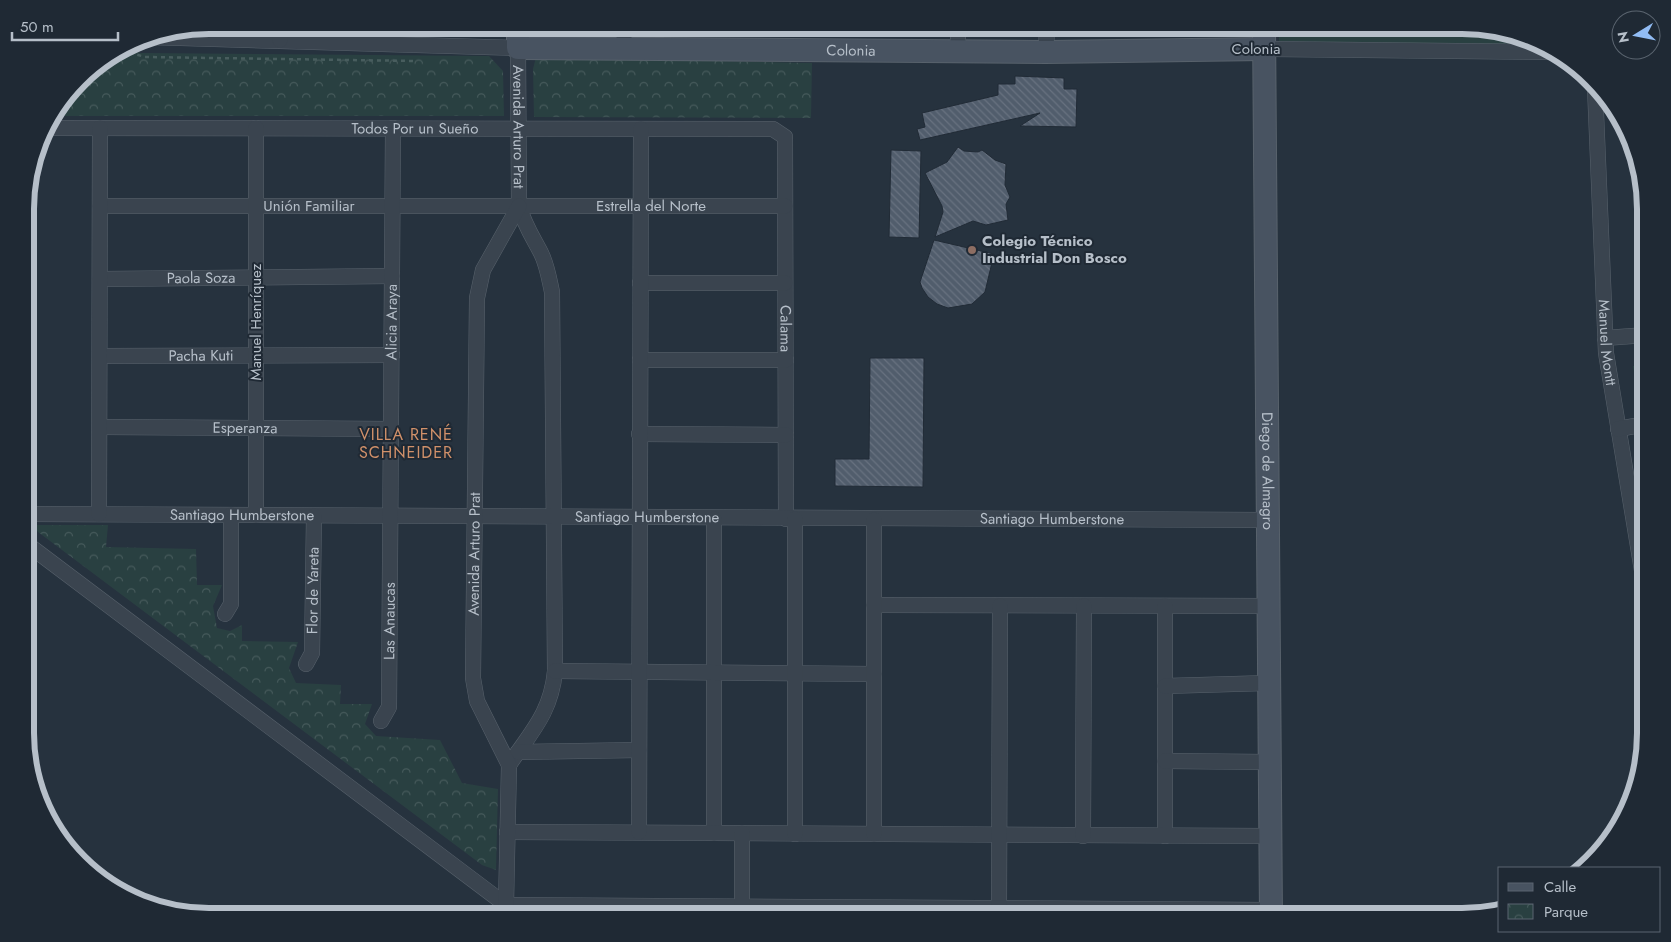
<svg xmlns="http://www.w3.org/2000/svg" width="1671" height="942" font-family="Jost,sans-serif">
<defs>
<pattern id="park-crowns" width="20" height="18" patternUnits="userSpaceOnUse" patternTransform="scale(1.25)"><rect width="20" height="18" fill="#294041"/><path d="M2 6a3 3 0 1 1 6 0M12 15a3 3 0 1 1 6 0" fill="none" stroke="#465a5b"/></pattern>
<pattern id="building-back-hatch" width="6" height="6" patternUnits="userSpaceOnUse" patternTransform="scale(1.25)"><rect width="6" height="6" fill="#515d6c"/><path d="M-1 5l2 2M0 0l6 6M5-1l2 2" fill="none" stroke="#687280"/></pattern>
</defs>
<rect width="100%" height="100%" fill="#26323e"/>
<!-- green -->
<path fill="#294041" d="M 1279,25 L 1463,25 L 1542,46 L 1279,41 Z
M 1646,364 L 1646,402 L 1639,403 L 1633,366 Z"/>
<!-- park -->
<path fill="url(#park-crowns)" d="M 531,25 L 611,25 L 611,35 L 531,35 Z
M 128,46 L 140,53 L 489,56 L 503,71 L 504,116 L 53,116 L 87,71 Z
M 536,57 L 812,63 L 811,118 L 534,117 L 533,69 Z
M 32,525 L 108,525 L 106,547 L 196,549 L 197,585 L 222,585 L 213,606 L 217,628 L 230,631 L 242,625 L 242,641 L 298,642 L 289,668 L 296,683 L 341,685 L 340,704 L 372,704 L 365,724 L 376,736 L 440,740 L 462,783 L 498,789 L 496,870 L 482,865 L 38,532 Z"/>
<!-- building -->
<path fill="url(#building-back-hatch)" stroke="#212b36" d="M 1015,76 L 1064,78 L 1064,89 L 1077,89 L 1076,127 L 1020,126 L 1040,113 L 920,140 L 917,129 L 925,127 L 922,113 L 998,95 L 998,84 L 1015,84 Z
M 958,147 L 964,151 L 978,152 L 982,150 L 995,160 L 1006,164 L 1005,185 L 1010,197 L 1006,204 L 1008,220 L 986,225 L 973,221 L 935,237 L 943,212 L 942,206 L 925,173 L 947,162 Z
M 891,150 L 921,151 L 919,238 L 889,237 Z
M 934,240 L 994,254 L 985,292 L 972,304 L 948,308 L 937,304 L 928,297 L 922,288 L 920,282 Z
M 870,358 L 924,358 L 923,487 L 835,486 L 835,459 L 869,459 Z"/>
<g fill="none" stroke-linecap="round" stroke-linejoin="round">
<defs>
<g id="street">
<path id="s1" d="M 147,37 L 518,48 L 519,206 C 524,224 532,236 541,253 C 547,265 549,278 552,292 L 555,671 C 551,713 531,732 509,765"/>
<path d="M 280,40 L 280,25"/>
<path d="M 1264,49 L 1556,52"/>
<path d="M 624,50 L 624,25"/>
<path d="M 958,52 L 958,25"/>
<path d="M 1046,52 L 1047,25"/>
<path id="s2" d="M 1595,88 L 1606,353 L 1646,595"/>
<path id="s3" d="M 44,128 L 773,129 L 785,137 L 786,519"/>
<path id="s4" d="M 100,206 L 785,206"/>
<path id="s5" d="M 100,279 L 392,276"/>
<path d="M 640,283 L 785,283"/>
<path d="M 1605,338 L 1646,335"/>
<path id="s6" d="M 100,356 L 392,355"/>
<path d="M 640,360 L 786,360"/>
<path id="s7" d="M 100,427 L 392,429"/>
<path d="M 1618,429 L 1646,424"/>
<path d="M 639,434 L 786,435"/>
<path id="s8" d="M 27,514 L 1267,520"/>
<path d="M 99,514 L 100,128"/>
<path d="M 256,515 L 256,128"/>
<path d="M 714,519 L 714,833"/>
<path d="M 27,544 L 522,917"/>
<path d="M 874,605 L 1267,606"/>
<path d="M 1165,606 L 1165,836"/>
<path d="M 225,614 L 231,604 L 231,515"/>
<path id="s9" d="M 306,664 L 312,653 L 314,516"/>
<path d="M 555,671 L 874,674"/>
<path d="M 1165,686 L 1268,683"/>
<path id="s10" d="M 381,721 L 389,707 L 393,128"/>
<path d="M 518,752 L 639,750"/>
<path d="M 1165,761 L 1269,762"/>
<path d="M 507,832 L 1270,836"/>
<path d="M 639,832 L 641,129"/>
<path d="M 795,834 L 795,519"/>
<path d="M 874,834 L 874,520"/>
<path d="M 1083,836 L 1084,606"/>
<path d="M 506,905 L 1270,910"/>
<path id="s11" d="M 506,905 L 509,765 L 477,701 L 473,678 L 477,298 L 483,270 L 519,206"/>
<path d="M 999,908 L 1000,606"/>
<path d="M 742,917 L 742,833"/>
</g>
<g id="secondary">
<path id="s12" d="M 518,25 L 518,48 L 1046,52 L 1264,49"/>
<path id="s13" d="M 1264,25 L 1271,917"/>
</g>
</defs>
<!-- street casing -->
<use href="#street" stroke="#58626c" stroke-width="16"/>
<!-- secondary casing -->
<use href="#secondary" stroke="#58626c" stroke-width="24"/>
<!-- path -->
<path stroke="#485d5e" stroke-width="2.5" stroke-dasharray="4 4" stroke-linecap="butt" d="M 123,48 L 131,53 L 145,57 L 415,61"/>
<!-- street -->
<use href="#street" stroke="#3a444f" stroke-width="15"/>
<!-- secondary -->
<use href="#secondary" stroke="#485361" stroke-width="22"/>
</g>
<!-- markers -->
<circle fill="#8d6e63" stroke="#1f2934" stroke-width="2" cx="972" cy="250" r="5"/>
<g text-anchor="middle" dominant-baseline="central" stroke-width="4" stroke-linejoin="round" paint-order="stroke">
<!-- street labels -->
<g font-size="15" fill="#b6bfc9" stroke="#1f2934">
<text x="1256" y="49">Colonia</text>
<text stroke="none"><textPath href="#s12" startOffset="356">Colonia</textPath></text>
<text stroke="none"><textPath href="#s1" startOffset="450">Avenida Arturo Prat</textPath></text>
<text stroke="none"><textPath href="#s3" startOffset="371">Todos Por un Sueño</textPath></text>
<text stroke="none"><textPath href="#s4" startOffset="209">Unión Familiar</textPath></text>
<text stroke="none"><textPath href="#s4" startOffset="551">Estrella del Norte</textPath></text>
<text stroke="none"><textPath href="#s5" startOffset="101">Paola Soza</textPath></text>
<text transform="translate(256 322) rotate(-90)">Manuel Henríquez</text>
<text stroke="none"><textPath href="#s10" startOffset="401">Alicia Araya</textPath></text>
<text stroke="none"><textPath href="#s3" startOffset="935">Calama</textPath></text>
<text stroke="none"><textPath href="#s2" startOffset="255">Manuel Montt</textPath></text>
<text stroke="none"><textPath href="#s6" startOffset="101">Pacha Kuti</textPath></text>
<text stroke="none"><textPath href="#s7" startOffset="145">Esperanza</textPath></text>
<text stroke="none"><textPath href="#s13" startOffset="446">Diego de Almagro</textPath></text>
<text stroke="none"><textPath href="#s8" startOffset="215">Santiago Humberstone</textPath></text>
<text stroke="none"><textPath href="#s8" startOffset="620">Santiago Humberstone</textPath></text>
<text stroke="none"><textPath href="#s8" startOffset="1025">Santiago Humberstone</textPath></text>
<text stroke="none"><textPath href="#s11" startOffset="359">Avenida Arturo Prat</textPath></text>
<text stroke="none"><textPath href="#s9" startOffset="75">Flor de Yareta</textPath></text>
<text stroke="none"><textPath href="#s10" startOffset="102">Las Anaucas</textPath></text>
</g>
<!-- poi labels -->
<g font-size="15" font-weight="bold" fill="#b6bfc9" stroke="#1f2934" text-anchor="start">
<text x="982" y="241">Colegio Técnico<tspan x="982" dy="17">Industrial Don Bosco</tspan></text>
</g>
<!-- neighbourhood labels -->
<g font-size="16" letter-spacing="1" fill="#d1916a" stroke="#1f2934">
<text x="406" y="434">VILLA RENÉ<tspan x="406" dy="18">SCHNEIDER</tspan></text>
</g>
</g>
<!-- crop -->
<path d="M0 0H1671V942H0ZM209 34H1462A175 175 0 0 1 1637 209V733A175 175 0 0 1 1462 908H209A175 175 0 0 1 34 733V209A175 175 0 0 1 209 34Z" fill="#1f2934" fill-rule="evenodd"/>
<path fill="none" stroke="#b6bfc9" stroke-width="6" d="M209 34H1462A175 175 0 0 1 1637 209V733A175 175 0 0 1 1462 908H209A175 175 0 0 1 34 733V209A175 175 0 0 1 209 34Z"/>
<!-- legend -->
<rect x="1498" y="867" width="162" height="65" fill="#1f2934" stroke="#5b6570"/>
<rect x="1508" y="883" width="25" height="8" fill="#485361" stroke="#5b6570"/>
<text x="1544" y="892" font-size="15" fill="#b6bfc9">Calle</text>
<rect x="1508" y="904" width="25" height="15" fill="url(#park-crowns)" stroke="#5b6570"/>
<text x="1544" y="917" font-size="15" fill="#b6bfc9">Parque</text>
<!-- north arrow -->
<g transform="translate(1636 35) rotate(260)"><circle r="24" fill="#1f2934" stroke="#5b6570"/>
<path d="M0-4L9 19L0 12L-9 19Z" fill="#91bcf4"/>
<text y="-8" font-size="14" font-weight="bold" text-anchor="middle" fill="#b6bfc9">N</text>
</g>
<!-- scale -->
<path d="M12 32v8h106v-8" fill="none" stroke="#b6bfc9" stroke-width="2.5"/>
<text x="20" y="32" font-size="15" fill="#b6bfc9" stroke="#1f2934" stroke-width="4" paint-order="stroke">50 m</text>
</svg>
